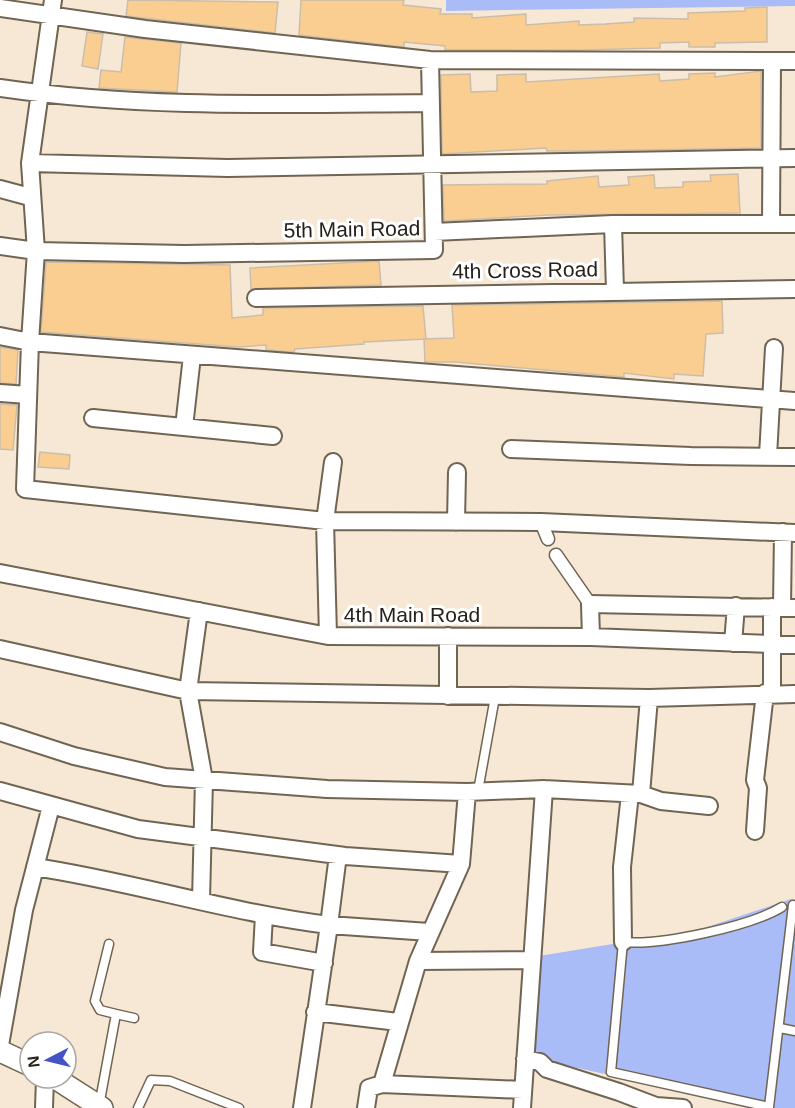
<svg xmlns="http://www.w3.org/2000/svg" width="795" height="1108" font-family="Arial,sans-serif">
<rect width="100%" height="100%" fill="#f7e8d5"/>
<!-- green -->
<path fill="#aabcf8" d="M 446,0 L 795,0 L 795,6 L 446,11 Z
M 791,899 L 795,900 L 795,1108 L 757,1108 L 533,1058 L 539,956 L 698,930 Z"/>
<!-- building -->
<path fill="#face91" stroke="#cbbdab" stroke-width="1.5" d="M 128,0 L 278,2 L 275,33 L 126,16 Z
M 301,0 L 404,0 L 403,5 L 441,9 L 440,14 L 472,14 L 472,18 L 526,14 L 526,25 L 579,21 L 579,25 L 605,24 L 634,22 L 634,18 L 688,19 L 688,13 L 745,11 L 745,8 L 767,7 L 767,42 L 715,43 L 715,47 L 689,47 L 689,42 L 660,43 L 660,48 L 580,50 L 445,50 L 445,46 L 404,42 L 404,47 L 299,35 Z
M 87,32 L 103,34 L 98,69 L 82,66 Z
M 125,37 L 181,43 L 177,92 L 99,88 L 101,70 L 121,72 Z
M 761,71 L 761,148 L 578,151 L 547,151 L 546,148 L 442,154 L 441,75 L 470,74 L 471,92 L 497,91 L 497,75 L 526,74 L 526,82 L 659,74 L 660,81 L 689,79 L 689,74 L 715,73 L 715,77 Z
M 738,174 L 740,213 L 548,215 L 444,221 L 443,185 L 547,184 L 547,181 L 598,176 L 599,187 L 629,185 L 628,177 L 654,175 L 655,188 L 683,187 L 683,182 L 711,181 L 710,175 Z
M 379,261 L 381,285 L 251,289 L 250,268 Z
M 46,262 L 230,265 L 232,318 L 263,315 L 263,308 L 423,306 L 426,339 L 364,342 L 364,344 L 295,349 L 294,352 L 266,350 L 266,345 L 238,347 L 41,332 Z
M 722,301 L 723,333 L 706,334 L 703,376 L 674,374 L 674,379 L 624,373 L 624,377 L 455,362 L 425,362 L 424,339 L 454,338 L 452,305 Z
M 0,347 L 18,350 L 16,384 L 0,383 Z
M 0,404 L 17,405 L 13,450 L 0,449 Z
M 40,452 L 70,455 L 69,469 L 38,467 Z"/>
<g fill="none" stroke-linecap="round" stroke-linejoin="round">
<defs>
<path id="service" d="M 478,791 L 495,697
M 782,907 C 751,926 660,946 623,942 L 611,1072 L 769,1107 L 793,905
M 116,1014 L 134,1018
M 780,1028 L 795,1031
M 99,1106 L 116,1014 L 100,1010 L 95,1001 L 109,944
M 138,1108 L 151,1080 L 170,1081 L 239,1108"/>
<path id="pedestrian" d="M 541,522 L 548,539
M 556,555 L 590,604"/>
<path id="minor" d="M 53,0 L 30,163 L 36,251 L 30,342 L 25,489 L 325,521 L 541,522 L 795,533
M 0,8 L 145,29 L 430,60 L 795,61
M 0,88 C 143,109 287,104 431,103
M 30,163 L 228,168 L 795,158
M 0,189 L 30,197
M 613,224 L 615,291
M 771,224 L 772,61
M 434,232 L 613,224 L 795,224
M 0,246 L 36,251 L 184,254 L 434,250 L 430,60
M 256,298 L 795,289
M 0,336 L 30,342 L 795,401
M 0,393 L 28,395
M 93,418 L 273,436
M 184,427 L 192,356
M 511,449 L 691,456 L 795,457
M 768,456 L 774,348
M 456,522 L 457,472
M 0,573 L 328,636 L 591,637 L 590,604 L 795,608
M 782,607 L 783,532
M 199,611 L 188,691 L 204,780 L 201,900
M 328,636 L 325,521 L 333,462
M 591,637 L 795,645
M 733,643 L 736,606
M 0,649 L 188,691 L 649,698 L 795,694
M 772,694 L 772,607
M 448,696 L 448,636
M 0,732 L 74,756 L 165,777 L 327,789 L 467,792 L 544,789 L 641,794 L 649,698
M 0,791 L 138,829 L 345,856 L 461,864
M 641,794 L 661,801 L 709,806
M 755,831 L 758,788 L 755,780 L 765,693
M 338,855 L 329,925 L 429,932
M 35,867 C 134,882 230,913 329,925 L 302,1108
M 264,915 L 262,952 L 324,963
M 623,942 L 622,867 L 630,794
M 418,961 L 532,960
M 315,1012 L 398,1022
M 0,1045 L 24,910 L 51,806
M 525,1059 L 540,1062 L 547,1069 L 619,1092 L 656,1106 L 683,1108
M 382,1084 L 523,1090
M 44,1108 L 45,1078
M 366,1108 L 369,1088 L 382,1084 L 418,961 L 461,864 L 467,792
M 522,1108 L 544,789"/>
<path id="tertiary" d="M 0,1051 L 30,1065
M 55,1078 L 102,1108"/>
</defs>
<!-- service casing -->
<use href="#service" stroke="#706453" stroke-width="11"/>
<!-- pedestrian casing -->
<use href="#pedestrian" stroke="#706453" stroke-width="15"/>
<!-- minor casing -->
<use href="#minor" stroke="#706453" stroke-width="20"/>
<!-- tertiary casing -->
<use href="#tertiary" stroke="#706453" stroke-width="24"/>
<!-- service -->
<use href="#service" stroke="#fff" stroke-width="8"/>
<!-- pedestrian -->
<use href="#pedestrian" stroke="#fff" stroke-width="12"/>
<!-- minor -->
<use href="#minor" stroke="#fff" stroke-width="16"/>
<!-- tertiary -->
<use href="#tertiary" stroke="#fff" stroke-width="21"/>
</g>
<g text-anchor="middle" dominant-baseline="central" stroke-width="6" stroke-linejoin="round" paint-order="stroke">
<!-- street labels -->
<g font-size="21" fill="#26211a" stroke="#fff">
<text transform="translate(352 229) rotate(-1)">5th Main Road</text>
<text transform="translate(525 270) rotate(-1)">4th Cross Road</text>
<text x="412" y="614">4th Main Road</text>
</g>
</g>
<!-- north arrow -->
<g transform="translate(48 1060) rotate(263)"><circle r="28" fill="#ffffff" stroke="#a8a6a3" stroke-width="1.5"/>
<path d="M0-4.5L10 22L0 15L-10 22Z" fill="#4253c7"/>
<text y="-9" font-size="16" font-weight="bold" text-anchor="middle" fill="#26211a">N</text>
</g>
</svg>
